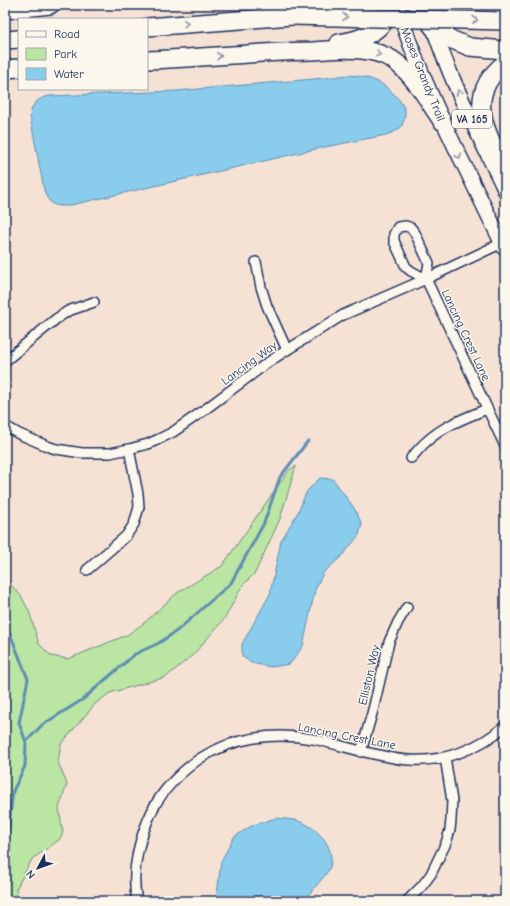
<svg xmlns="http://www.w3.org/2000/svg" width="510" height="906" font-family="'Comic Neue',sans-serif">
<rect width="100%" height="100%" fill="#f6e2d5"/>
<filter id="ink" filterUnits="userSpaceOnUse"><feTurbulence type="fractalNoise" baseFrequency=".025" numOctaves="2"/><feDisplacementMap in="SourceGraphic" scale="8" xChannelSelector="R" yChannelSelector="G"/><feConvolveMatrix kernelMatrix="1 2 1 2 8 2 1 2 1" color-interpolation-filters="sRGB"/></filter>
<g filter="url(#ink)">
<!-- green -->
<path fill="#bae5a2" stroke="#6a8a80" d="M 296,466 L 280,519 L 255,573 L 242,586 L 225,618 L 193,655 L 166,677 L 110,693 L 96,703 L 61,744 L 58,762 L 67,784 L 59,808 L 63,833 L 59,840 L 32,859 L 16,889 L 17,901 L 5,901 L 5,854 L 9,838 L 5,836 L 5,578 L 21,596 L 29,611 L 39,644 L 51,656 L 68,659 L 127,635 L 144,623 L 177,593 L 222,566 L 289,470 Z"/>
<!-- water -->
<path fill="#8acceb" stroke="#5e8db3" d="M 348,75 C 359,76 368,77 378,82 C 387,86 403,101 405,111 C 406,115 403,125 400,128 C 396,132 391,133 386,135 L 325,147 L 67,206 C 53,207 48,203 44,190 L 30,116 C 32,103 37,99 49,96 L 176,91 L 325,78 Z
M 320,478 L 333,479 L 354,508 L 362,524 L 359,535 L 342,556 L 323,573 L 315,590 L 303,646 L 290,664 L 271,667 L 251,663 L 242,656 L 242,644 L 270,594 L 281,541 L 298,512 L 307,491 Z
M 276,818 C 282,819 289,819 295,820 C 315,825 336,845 330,867 C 328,873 310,893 305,899 L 305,901 L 221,901 L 217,895 L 221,861 L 234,837 L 253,825 Z"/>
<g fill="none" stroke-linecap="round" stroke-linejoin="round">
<!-- stream -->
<path stroke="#5e8db3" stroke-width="3" d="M 5,624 L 11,636 L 28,679 L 19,723 L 26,742
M 7,841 L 13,791 L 25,766 L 26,742 L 42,725 L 82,700 L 135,654 L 159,643 L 178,630 L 231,583 L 264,523 L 280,477 L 308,441"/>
<defs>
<path id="street" d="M 406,226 L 411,228 L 415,233 L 429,263 L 426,279 L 411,271 L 406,267 L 394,241 L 394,234 L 398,227 Z
M 256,262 L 261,287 L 267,306 L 287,350
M 426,279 L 505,446
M 5,361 L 56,319 L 68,311 L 94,302
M 5,426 L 19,434 L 47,446 L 56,449 L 82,453 L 110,453 L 129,449 L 148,444 L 159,439 L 173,432 L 203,411 L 267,363 L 287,350 L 343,315 L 426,279 L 502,243
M 411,458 C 416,453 420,447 426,442 C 443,426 465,418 487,409
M 87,570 L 126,536 L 134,524 L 139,507 L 138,494 L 129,449
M 361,752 L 373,710 L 389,642 L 398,622 L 407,607
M 137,901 C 130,870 140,835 154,807 C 165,787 181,772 199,759 C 233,737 274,732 313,739 C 337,744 360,752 384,756 C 392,758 402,760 411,760 C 445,762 480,748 505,726
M 407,901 L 422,886 L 431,874 L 446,843 L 450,830 L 451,820 L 452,801 L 445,757"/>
<path id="primary" d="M 398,9 C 416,65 440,117 466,169 C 479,196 492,223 505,249
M 432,23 C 450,81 479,135 505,190"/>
<path id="highway" d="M 417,5 L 433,27 L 450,39 L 470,47 L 505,50
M 5,10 L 50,5
M 147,27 L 292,16
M 5,40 L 19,39
M 339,43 C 368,39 381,30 397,5
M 147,60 C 202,58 257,52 311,51 C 330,50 351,47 369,51 C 379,53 390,57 397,63 C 415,77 429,102 442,121
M 505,63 C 463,96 487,132 505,170
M 5,69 L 19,68"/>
</defs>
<!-- street casing -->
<use href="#street" stroke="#1b2f5e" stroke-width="12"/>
<!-- primary casing -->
<use href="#primary" stroke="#1b2f5e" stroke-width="17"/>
<!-- highway casing -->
<use href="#highway" stroke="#1b2f5e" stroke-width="20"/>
<!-- street -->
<use href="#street" stroke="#fbf7ec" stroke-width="9"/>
<!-- primary -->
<use href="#primary" stroke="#fbf7ec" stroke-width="14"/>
<!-- highway -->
<use href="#highway" stroke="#fbf7ec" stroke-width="17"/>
<defs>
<path id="highway-bridge" d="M 292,16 L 505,21"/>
</defs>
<!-- highway-bridge casing -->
<use href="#highway-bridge" stroke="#1b2f5e" stroke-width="20" stroke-linecap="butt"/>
<!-- highway-bridge -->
<use href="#highway-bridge" stroke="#fbf7ec" stroke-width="17"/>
</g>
<!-- one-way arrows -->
<defs><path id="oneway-chevron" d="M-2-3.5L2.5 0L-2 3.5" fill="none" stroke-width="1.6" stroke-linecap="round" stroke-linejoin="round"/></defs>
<g stroke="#8b93a5">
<use href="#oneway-chevron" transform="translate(345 17) rotate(1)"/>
<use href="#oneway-chevron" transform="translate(475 20) rotate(1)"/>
<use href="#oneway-chevron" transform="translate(186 23) rotate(-4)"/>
<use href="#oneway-chevron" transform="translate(378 54) rotate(19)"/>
<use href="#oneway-chevron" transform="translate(219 56) rotate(-4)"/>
<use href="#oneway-chevron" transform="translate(459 92) rotate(-114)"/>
<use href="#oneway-chevron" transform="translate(459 156) rotate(64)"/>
</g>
</g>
<g text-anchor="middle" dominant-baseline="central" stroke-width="3" stroke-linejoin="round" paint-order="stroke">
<!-- shield labels -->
<rect fill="#fbf7ec" stroke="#5e6b89" stroke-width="1" x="452" y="110" width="40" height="18" rx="3"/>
<g font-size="11" font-weight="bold" fill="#1b2f5e">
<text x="472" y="119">VA 165</text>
</g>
<!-- street labels -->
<g font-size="12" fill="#1b2f5e" stroke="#fbf7ec">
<text transform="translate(423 74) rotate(68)">Moses Grandy Trail</text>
<text transform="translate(466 335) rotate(65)">Lancing Crest Lane</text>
<text transform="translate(249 363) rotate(-36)">Lancing Way</text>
<text transform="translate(369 675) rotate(-77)">Elliston Way</text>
<text transform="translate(347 736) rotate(11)">Lancing Crest Lane</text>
</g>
</g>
<!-- margin -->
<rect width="510" height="906" fill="none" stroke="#fbf7ec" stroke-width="20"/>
<rect x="10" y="10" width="490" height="886" fill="none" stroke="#1b2f5e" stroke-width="1.5" filter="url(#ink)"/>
<!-- legend -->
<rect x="18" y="18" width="130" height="72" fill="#fbf7ec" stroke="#a1a7b3"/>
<rect x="26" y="31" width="20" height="6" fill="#fbf7ec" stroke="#a1a7b3"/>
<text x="54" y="38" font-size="12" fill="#1b2f5e">Road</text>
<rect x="26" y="48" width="20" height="12" fill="#bae5a2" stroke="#a1a7b3"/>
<text x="54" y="58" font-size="12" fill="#1b2f5e">Park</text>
<rect x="26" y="68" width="20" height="12" fill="#8acceb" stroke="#a1a7b3"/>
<text x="54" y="78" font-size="12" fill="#1b2f5e">Water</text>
<!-- north arrow -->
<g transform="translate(38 868) rotate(229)" stroke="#fbf7ec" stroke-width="3" paint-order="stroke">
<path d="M0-3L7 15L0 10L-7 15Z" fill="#1b2f5e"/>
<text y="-6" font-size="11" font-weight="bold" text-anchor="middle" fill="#1b2f5e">N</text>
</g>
</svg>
